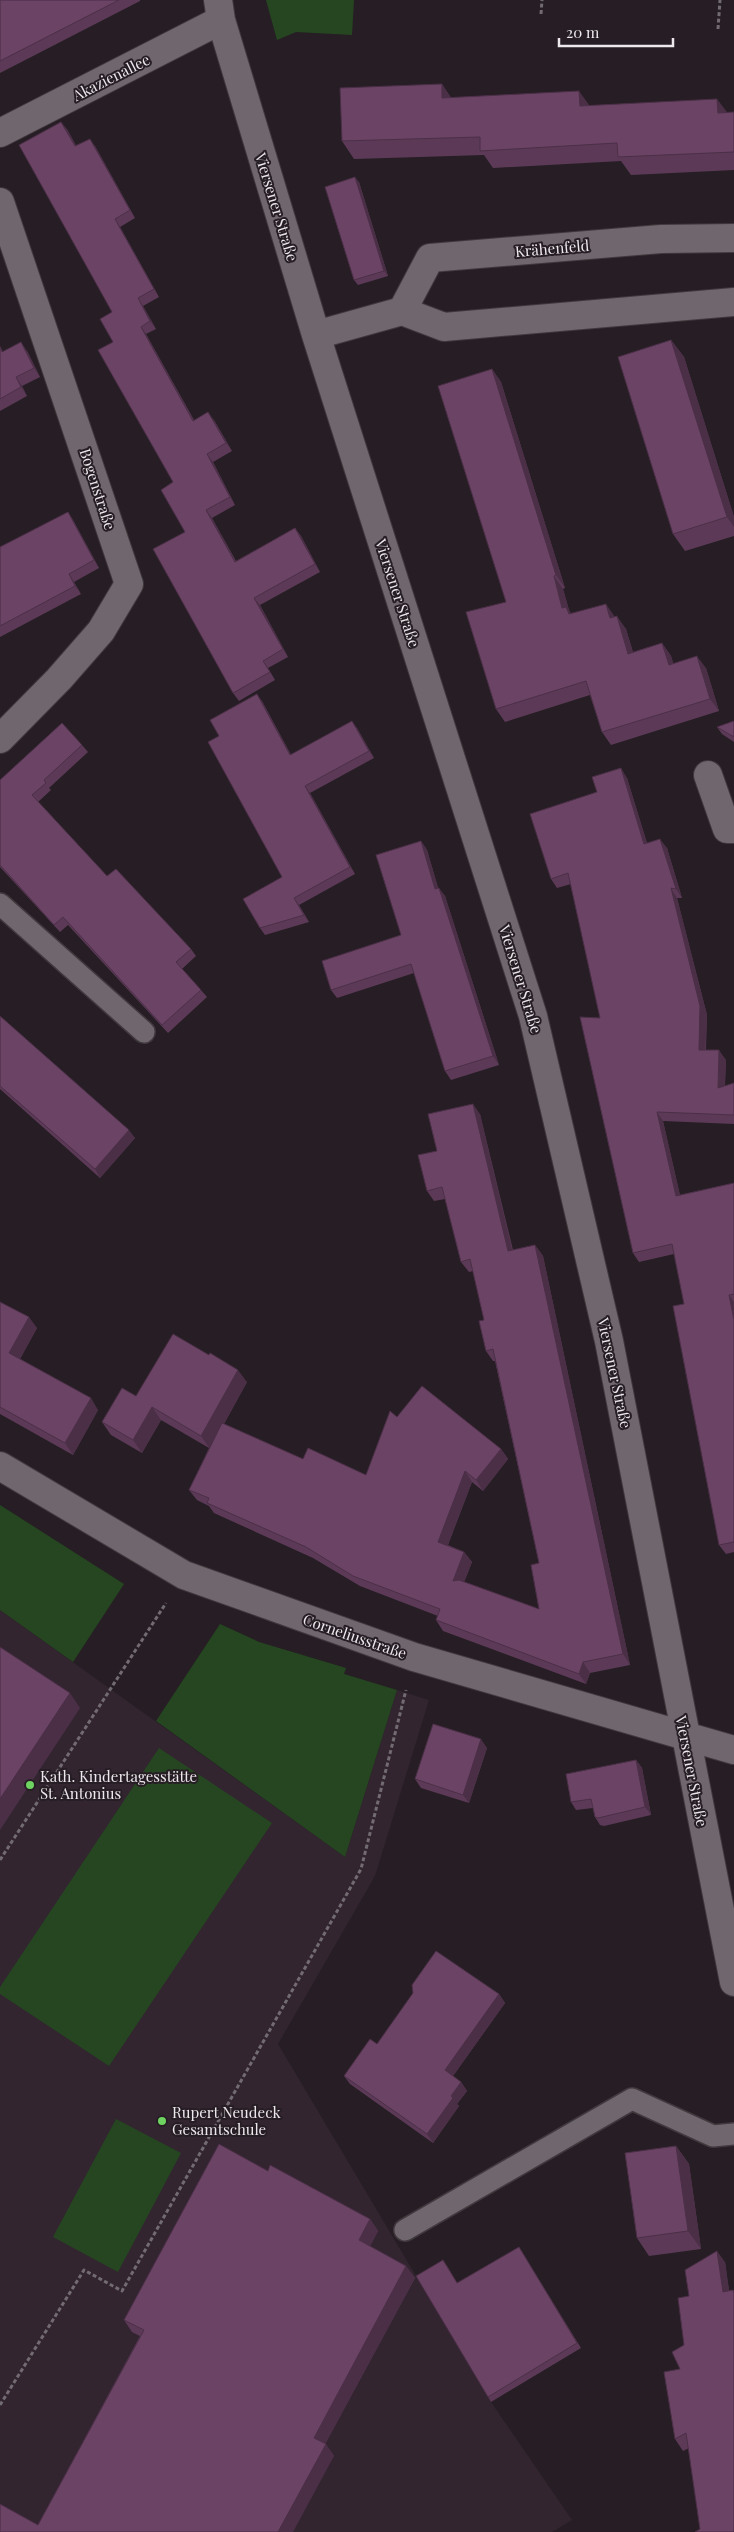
<svg xmlns="http://www.w3.org/2000/svg" width="734" height="2532" font-family="'Playfair Display',serif">
<rect width="100%" height="100%" fill="#261e24"/>
<!-- built -->
<path fill="#322530" d="M 0,1610 L 345,1857 L 397,1690 L 429,1700 L 375,1876 L 278,2044 L 491,2402 L 572,2520 L 552,2532 L 0,2532 Z"/>
<!-- green -->
<path fill="#254620" d="M 266,0 L 354,0 L 352,35 L 296,32 L 277,40 Z
M 0,1505 L 124,1584 L 73,1662 L 0,1610 Z
M 220,1624 L 259,1642 L 346,1668 L 344,1674 L 397,1690 L 345,1857 L 156,1721 Z
M 159,1748 L 272,1823 L 109,2066 L 0,1994 L 0,1987 Z
M 116,2119 L 181,2153 L 118,2272 L 53,2237 Z"/>
<g fill="none" stroke-linecap="round" stroke-linejoin="round">
<defs>
<path id="service" d="M 0,904 L 144,1032
M 405,2230 L 632,2099 L 713,2136 L 734,2134"/>
<path id="minor" d="M 218,0 L 221,20 L 316,335 L 533,1016 L 609,1341 L 734,1982
M 0,133 L 221,20
M 0,202 L 129,584 L 101,631 L 59,679 L 0,739
M 402,311 L 430,258 L 661,239 L 734,238
M 316,335 L 402,311 L 444,327 L 734,302
M 708,775 L 727,829 L 734,829
M 0,1466 L 184,1575 L 414,1657 L 734,1750"/>
</defs>
<!-- service casing -->
<use href="#service" stroke="#40393e" stroke-width="24"/>
<!-- minor casing -->
<use href="#minor" stroke="#40393e" stroke-width="30"/>
<!-- path -->
<path stroke="#726b71" stroke-width="3" stroke-dasharray="4 2.5" stroke-linecap="butt" d="M 541,14 L 542,0
M 718,29 L 720,0
M 0,1860 L 166,1603
M 0,2405 L 84,2270 L 122,2291 L 361,1869 L 406,1690"/>
<!-- service -->
<use href="#service" stroke="#70676e" stroke-width="21"/>
<!-- minor -->
<use href="#minor" stroke="#70676e" stroke-width="28"/>
</g>
<!-- wall -->
<path fill="#5c3a57" d="M 0,0 L 140,0 L 140,1 L 0,73 Z
M 442,84 L 451,98 L 727,113 L 734,112 L 734,170 L 631,175 L 621,161 L 493,168 L 484,155 L 354,159 L 342,141 Z
M 67,129 L 76,146 L 95,146 L 135,218 L 120,227 L 159,297 L 143,306 L 156,329 L 146,334 L 194,420 L 214,420 L 232,451 L 213,462 L 235,505 L 212,518 L 236,561 L 295,528 L 301,536 L 320,572 L 260,605 L 288,657 L 268,668 L 275,680 L 239,701 L 233,693 L 185,532 L 173,482 L 113,342 L 112,312 Z
M 359,182 L 388,276 L 358,285 L 354,280 Z
M 671,340 L 684,357 L 734,517 L 734,536 L 685,551 L 673,534 Z
M 0,346 L 3,352 L 27,351 L 40,377 L 22,386 L 27,396 L 0,411 Z
M 492,369 L 501,382 L 565,588 L 563,589 L 569,610 L 571,614 L 615,617 L 626,629 L 633,652 L 662,643 L 671,656 L 673,663 L 706,668 L 719,711 L 611,745 L 602,732 L 590,695 L 505,722 L 496,709 L 506,602 Z
M 68,512 L 73,520 L 99,568 L 74,582 L 81,594 L 0,637 L 0,547 Z
M 262,701 L 291,755 L 357,728 L 374,758 L 310,793 L 355,874 L 299,905 L 309,922 L 265,935 L 260,928 L 282,877 L 219,736 Z
M 734,721 L 734,742 L 722,734 L 717,727 Z
M 82,745 L 88,752 L 49,788 L 51,790 L 38,802 L 107,876 L 191,949 L 196,956 L 182,969 L 201,990 L 207,997 L 168,1033 L 68,925 L 60,932 L 0,867 L 0,780 Z
M 627,778 L 647,843 L 667,848 L 682,898 L 677,898 L 707,1015 L 706,1050 L 726,1060 L 725,1086 L 734,1083 L 734,1124 L 663,1121 L 680,1195 L 734,1183 L 734,1552 L 726,1554 L 719,1545 L 684,1304 L 674,1254 L 639,1262 L 633,1253 L 600,1018 L 571,884 L 557,888 L 551,879 L 597,792 Z
M 421,841 L 427,850 L 438,888 L 445,896 L 499,1065 L 451,1080 L 445,1071 L 414,973 L 337,998 L 331,990 L 401,935 Z
M 0,1016 L 135,1138 L 100,1178 L 0,1089 Z
M 480,1114 L 513,1250 L 535,1245 L 543,1256 L 630,1665 L 590,1673 L 586,1684 L 443,1631 L 436,1620 L 438,1616 L 360,1586 L 313,1558 L 214,1513 L 209,1506 L 197,1500 L 189,1490 L 209,1448 L 161,1420 L 142,1453 L 111,1435 L 102,1422 L 136,1396 L 247,1382 L 224,1424 L 303,1459 L 366,1475 L 397,1417 L 501,1449 L 508,1459 L 483,1491 L 472,1482 L 448,1545 L 464,1552 L 472,1562 L 464,1582 L 539,1609 L 539,1563 L 495,1361 L 493,1361 L 486,1351 L 484,1320 L 473,1271 L 469,1272 L 461,1262 L 445,1199 L 434,1201 L 427,1191 L 437,1151 Z
M 0,1302 L 37,1328 L 20,1359 L 98,1410 L 73,1455 L 0,1414 Z
M 487,1748 L 469,1803 L 421,1788 L 415,1779 Z
M 636,1760 L 642,1768 L 651,1815 L 604,1826 L 600,1825 L 595,1817 L 593,1808 L 576,1810 L 571,1802 Z
M 499,1994 L 505,2003 L 453,2076 L 461,2082 L 467,2091 L 457,2104 L 459,2106 L 433,2143 L 350,2084 L 344,2076 Z
M 676,2146 L 689,2164 L 701,2249 L 649,2256 L 637,2238 Z
M 268,2171 L 370,2219 L 378,2231 L 370,2246 L 406,2266 L 415,2278 L 325,2444 L 334,2456 L 38,2525 L 140,2336 L 132,2332 L 124,2320 Z
M 519,2247 L 581,2348 L 491,2402 L 488,2397 L 446,2264 L 457,2283 Z
M 725,2262 L 729,2291 L 733,2290 L 734,2291 L 734,2532 L 700,2529 L 689,2448 L 683,2451 L 675,2439 L 680,2369 L 684,2345 L 689,2296 Z"/>
<!-- shaded-wall -->
<path fill="#4b2f47" d="M 442,84 L 454,102 L 442,98 Z
M 579,91 L 592,109 L 580,106 Z
M 717,99 L 730,116 L 718,113 Z
M 61,122 L 67,129 L 81,154 L 75,146 Z
M 90,139 L 95,146 L 135,218 L 130,210 Z
M 355,177 L 359,182 L 388,276 L 384,271 Z
M 115,219 L 120,227 L 159,297 L 154,289 Z
M 138,298 L 143,306 L 156,329 L 150,321 Z
M 141,327 L 146,334 L 198,429 L 193,421 Z
M 671,340 L 684,357 L 734,517 L 734,527 L 727,517 Z
M 21,342 L 27,351 L 40,377 L 34,368 Z
M 492,369 L 501,382 L 565,588 L 556,575 Z
M 16,377 L 22,386 L 27,396 L 21,387 Z
M 208,412 L 214,420 L 232,451 L 226,443 Z
M 207,454 L 213,462 L 235,505 L 230,497 Z
M 206,510 L 212,518 L 240,570 L 235,562 Z
M 68,512 L 73,520 L 99,568 L 94,560 Z
M 295,528 L 301,536 L 320,572 L 315,564 Z
M 69,574 L 74,582 L 81,594 L 75,586 Z
M 554,576 L 563,589 L 569,610 L 575,620 L 562,608 Z
M 254,598 L 260,605 L 288,657 L 283,649 Z
M 606,604 L 615,617 L 610,618 Z
M 617,616 L 626,629 L 637,666 L 628,654 Z
M 662,643 L 671,656 L 678,677 L 669,665 Z
M 697,656 L 706,668 L 719,711 L 710,699 Z
M 257,694 L 262,701 L 295,762 L 290,755 Z
M 352,721 L 357,728 L 374,758 L 369,751 Z
M 621,768 L 627,778 L 650,854 L 644,844 Z
M 305,786 L 310,793 L 355,874 L 350,867 Z
M 660,839 L 667,848 L 682,898 L 676,889 Z
M 421,841 L 427,850 L 441,897 L 435,889 Z
M 439,888 L 445,896 L 499,1065 L 493,1056 Z
M 671,888 L 677,898 L 707,1015 L 705,1059 L 699,1050 Z
M 294,898 L 299,905 L 309,922 L 304,915 Z
M 719,1050 L 726,1060 L 724,1098 L 718,1088 Z
M 473,1104 L 480,1114 L 515,1262 L 508,1251 Z
M 657,1112 L 663,1121 L 682,1205 L 676,1196 Z
M 129,1130 L 135,1138 L 100,1178 L 95,1169 Z
M 535,1245 L 543,1256 L 630,1665 L 623,1654 Z
M 729,1295 L 734,1302 L 734,1320 Z
M 29,1317 L 37,1328 L 17,1364 L 9,1353 Z
M 238,1370 L 247,1382 L 210,1449 L 201,1436 Z
M 91,1398 L 98,1410 L 73,1455 L 65,1443 Z
M 152,1407 L 161,1420 L 142,1453 L 133,1440 Z
M 501,1449 L 508,1459 L 483,1491 L 476,1480 Z
M 465,1471 L 472,1482 L 445,1552 L 438,1542 Z
M 464,1552 L 472,1562 L 461,1591 L 453,1581 Z
M 583,1662 L 590,1673 L 586,1684 L 579,1674 Z
M 70,1693 L 80,1708 L 0,1830 L 0,1799 Z
M 481,1739 L 487,1748 L 469,1803 L 463,1795 Z
M 636,1760 L 642,1768 L 651,1815 L 645,1807 Z
M 499,1994 L 505,2003 L 451,2079 L 445,2070 Z
M 461,2082 L 467,2091 L 457,2104 L 459,2106 L 433,2143 L 427,2134 Z
M 676,2146 L 689,2164 L 701,2249 L 688,2231 Z
M 370,2219 L 378,2231 L 367,2252 L 359,2240 Z
M 717,2251 L 725,2262 L 731,2303 L 723,2292 Z
M 406,2266 L 415,2278 L 322,2450 L 314,2438 Z
M 326,2444 L 334,2456 L 293,2532 L 278,2532 Z"/>
<!-- building -->
<path fill="#6b4365" stroke="#4b2f47" d="M 0,0 L 119,0 L 0,61 Z
M 442,84 L 442,98 L 579,91 L 580,106 L 717,99 L 718,113 L 734,112 L 734,152 L 618,157 L 617,143 L 480,151 L 480,137 L 342,141 L 340,88 Z
M 61,122 L 75,146 L 90,139 L 130,210 L 115,219 L 154,289 L 138,298 L 150,321 L 141,327 L 193,421 L 208,412 L 226,443 L 207,454 L 230,497 L 206,510 L 235,562 L 295,528 L 315,564 L 254,598 L 283,649 L 263,661 L 270,672 L 233,693 L 153,549 L 185,532 L 161,490 L 173,482 L 98,350 L 113,342 L 100,319 L 112,312 L 19,145 Z
M 355,177 L 384,271 L 354,280 L 325,187 Z
M 671,340 L 727,517 L 673,534 L 618,357 Z
M 21,342 L 34,368 L 16,377 L 21,387 L 0,399 L 0,348 L 2,352 Z
M 492,369 L 556,575 L 554,576 L 562,608 L 566,607 L 569,614 L 606,604 L 610,618 L 617,616 L 628,654 L 662,643 L 669,665 L 697,656 L 710,699 L 602,732 L 586,681 L 496,709 L 466,612 L 506,602 L 438,386 Z
M 68,512 L 94,560 L 69,574 L 75,586 L 0,626 L 0,547 Z
M 257,694 L 290,755 L 352,721 L 369,751 L 305,786 L 350,867 L 294,898 L 304,915 L 260,928 L 243,899 L 282,877 L 208,742 L 219,736 L 210,720 Z
M 734,721 L 734,737 L 717,727 Z
M 62,723 L 82,745 L 44,780 L 46,783 L 32,795 L 107,876 L 116,869 L 191,949 L 176,962 L 201,990 L 162,1025 L 63,917 L 54,925 L 0,865 L 0,780 Z
M 621,768 L 644,844 L 660,839 L 676,889 L 671,888 L 700,1006 L 699,1050 L 719,1050 L 718,1088 L 734,1083 L 734,1115 L 657,1112 L 676,1196 L 734,1183 L 734,1294 L 729,1295 L 734,1320 L 734,1542 L 719,1545 L 673,1306 L 684,1304 L 672,1244 L 633,1253 L 580,1017 L 600,1018 L 568,873 L 551,879 L 530,814 L 597,792 L 592,777 Z
M 421,841 L 435,889 L 439,888 L 493,1056 L 445,1071 L 411,964 L 331,990 L 322,961 L 401,935 L 376,855 Z
M 0,1016 L 129,1130 L 95,1169 L 0,1086 Z
M 473,1104 L 508,1251 L 535,1245 L 623,1654 L 583,1662 L 579,1674 L 436,1620 L 440,1609 L 353,1576 L 306,1547 L 207,1503 L 209,1498 L 189,1490 L 222,1423 L 303,1459 L 308,1448 L 366,1475 L 390,1411 L 397,1417 L 422,1386 L 501,1449 L 476,1480 L 465,1471 L 438,1542 L 464,1552 L 453,1581 L 459,1580 L 539,1609 L 531,1565 L 539,1563 L 493,1349 L 486,1351 L 479,1321 L 484,1320 L 470,1259 L 461,1262 L 442,1187 L 427,1191 L 418,1155 L 437,1151 L 428,1114 Z
M 0,1302 L 29,1317 L 9,1353 L 91,1398 L 65,1443 L 0,1407 Z
M 173,1334 L 209,1355 L 210,1353 L 238,1370 L 201,1436 L 152,1407 L 133,1440 L 102,1422 L 122,1388 L 136,1396 Z
M 0,1647 L 70,1693 L 0,1799 Z
M 433,1724 L 481,1739 L 463,1795 L 415,1779 Z
M 636,1760 L 645,1807 L 598,1818 L 595,1817 L 591,1799 L 571,1802 L 566,1774 Z
M 436,1951 L 499,1994 L 445,2070 L 461,2082 L 451,2096 L 453,2098 L 427,2134 L 344,2076 L 370,2039 L 377,2044 L 413,1993 L 412,1985 Z
M 219,2144 L 268,2171 L 270,2165 L 370,2219 L 359,2240 L 406,2266 L 314,2438 L 326,2444 L 278,2532 L 0,2532 L 0,2504 L 38,2525 L 144,2330 L 124,2320 Z
M 676,2146 L 688,2231 L 637,2238 L 625,2153 Z
M 519,2247 L 577,2343 L 488,2397 L 416,2276 L 443,2260 L 457,2283 Z
M 717,2251 L 723,2292 L 733,2290 L 734,2294 L 734,2532 L 695,2532 L 700,2529 L 686,2433 L 675,2439 L 664,2372 L 680,2369 L 672,2352 L 684,2345 L 678,2298 L 689,2296 L 685,2270 Z"/>
<!-- markers -->
<g fill="#6ed360" stroke="#261e24" stroke-width="2">
<circle cx="30" cy="1785" r="5"/>
<circle cx="162" cy="2121" r="5"/>
</g>
<g text-anchor="middle" dominant-baseline="central" stroke-width="4" stroke-linejoin="round" paint-order="stroke">
<!-- street labels -->
<g font-size="15" fill="#ede8ec" stroke="#261e24">
<text transform="translate(111 77) rotate(-27)">Akazienallee</text>
<text transform="translate(277 207) rotate(73)">Viersener Straße</text>
<text transform="translate(552 248) rotate(-5)">Krähenfeld</text>
<text transform="translate(98 489) rotate(72)">Bogenstraße</text>
<text transform="translate(398 593) rotate(72)">Viersener Straße</text>
<text transform="translate(521 979) rotate(73)">Viersener Straße</text>
<text transform="translate(615 1373) rotate(78)">Viersener Straße</text>
<text transform="translate(355 1636) rotate(19)">Corneliusstraße</text>
<text transform="translate(692 1771) rotate(79)">Viersener Straße</text>
</g>
<!-- poi labels -->
<g font-size="15" fill="#ede8ec" stroke="#261e24" text-anchor="start">
<text x="40" y="1776">Kath. Kindertagesstätte<tspan x="40" dy="17">St. Antonius</tspan></text>
<text x="172" y="2112">Rupert Neudeck<tspan x="172" dy="17">Gesamtschule</tspan></text>
</g>
</g>
<!-- scale -->
<path d="M559 38v8h114v-8" fill="none" stroke="#ede8ec" stroke-width="2.5"/>
<text x="566" y="38" font-size="15" fill="#ede8ec" stroke="#261e24" stroke-width="4" paint-order="stroke">20 m</text>
</svg>
